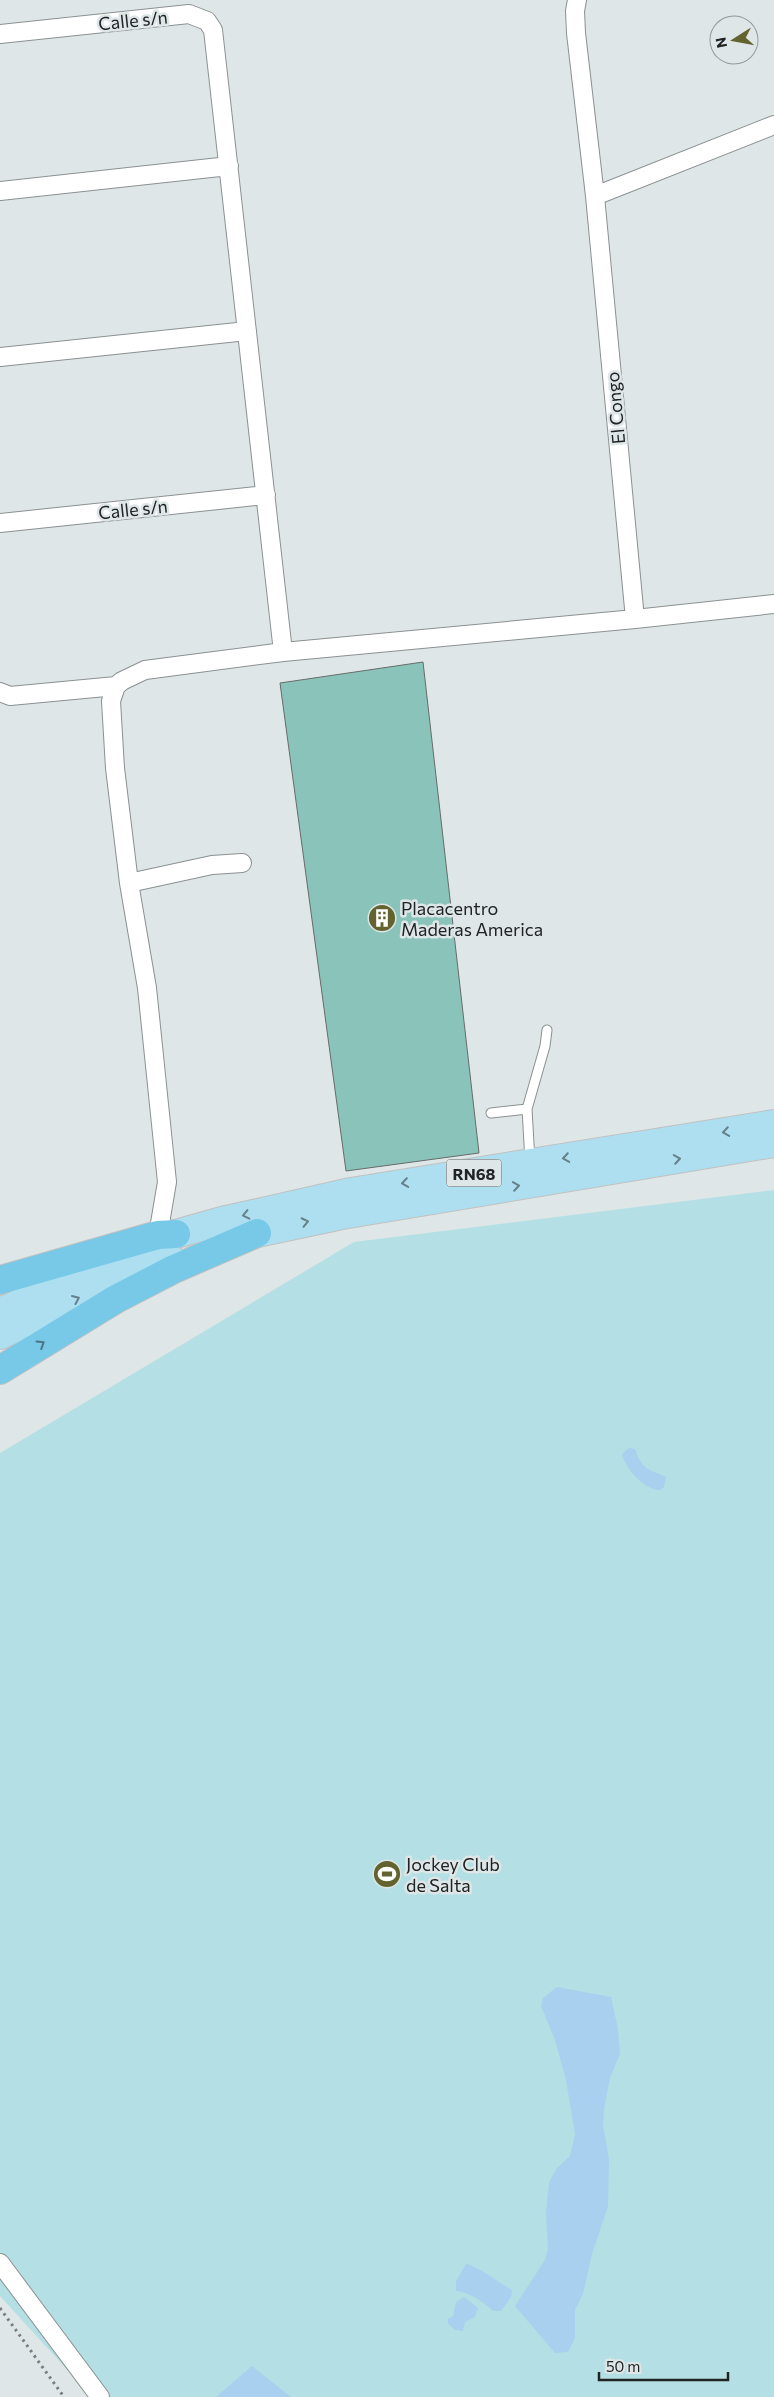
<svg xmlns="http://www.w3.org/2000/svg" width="774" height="2397" font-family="Commissioner,sans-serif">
<rect width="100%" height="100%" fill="#dfe6e7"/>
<!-- green -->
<path fill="#b4dfe4" d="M 774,1190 L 774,2397 L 92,2397 L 0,2296 L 0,1453 L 354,1242 Z"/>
<!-- water -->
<path fill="#a9d0ee" d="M 629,1448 L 635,1449 C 643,1471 647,1468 666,1477 L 664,1487 L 660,1490 C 645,1490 625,1469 622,1454 Z
M 557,1987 L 611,1997 L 618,2029 L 620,2054 L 610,2078 L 604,2109 L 603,2125 L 609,2159 L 608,2206 L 592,2254 L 583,2294 L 575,2310 L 575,2338 L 568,2352 L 555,2353 L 515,2306 L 545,2260 L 548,2248 L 546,2213 L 549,2182 L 557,2168 L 570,2156 L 575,2134 L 566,2080 L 555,2040 L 541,2006 L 543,1998 Z
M 466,2264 C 474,2264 503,2285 512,2290 L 511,2297 L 501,2311 L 493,2311 C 483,2302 470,2292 456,2291 L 456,2281 Z
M 464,2297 L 478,2308 L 475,2317 L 465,2322 L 463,2331 L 455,2330 L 448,2323 L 448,2319 L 453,2316 L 456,2302 Z
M 252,2366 L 291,2397 L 216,2397 Z"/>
<!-- building -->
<path fill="#8ac3ba" stroke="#666c6b" d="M 423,662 L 479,1153 L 346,1171 L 280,683 Z"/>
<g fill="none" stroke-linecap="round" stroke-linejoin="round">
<defs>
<path id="lane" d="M 491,1113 L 527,1109
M 530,1161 L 527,1109 L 545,1046 L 547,1030"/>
<path id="street" d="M 577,0 L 575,11 L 576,33 L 595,196 L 635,619
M 0,34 L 189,14 L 207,21 L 213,30 L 283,652
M 0,191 L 229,166
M 595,196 L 774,125
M 0,357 L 247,331
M 0,523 L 266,495
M 0,692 L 10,696 L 116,686
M 129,883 L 212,865 L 242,863
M 158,1235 L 167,1182 L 147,988 L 129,883 L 115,768 L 111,701 L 116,686 L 122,681 L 145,670 L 283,652 L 635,619 L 774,604
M 0,2263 L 100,2397"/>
<path id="primary" d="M 234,1240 L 257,1233 L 342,1215 L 774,1143
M 0,1312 L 176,1234 L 222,1221 L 351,1192 L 774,1124
M 0,1335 L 129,1276 L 172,1260"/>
<path id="highway" d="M 0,1280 L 158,1235 L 176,1234
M 0,1370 L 116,1299 L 174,1269 L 257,1233"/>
</defs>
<!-- lane casing -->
<use href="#lane" stroke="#8b9192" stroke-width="11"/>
<!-- street casing -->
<use href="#street" stroke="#8b9192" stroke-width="20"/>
<!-- primary casing -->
<use href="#primary" stroke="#c1c1c1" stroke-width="30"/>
<!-- highway casing -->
<use href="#highway" stroke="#c1c1c1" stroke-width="30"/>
<!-- path -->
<path stroke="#797e7e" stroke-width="3" stroke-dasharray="2.5 4" stroke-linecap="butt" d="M 0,2308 L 64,2397"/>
<!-- lane -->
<use href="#lane" stroke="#fff" stroke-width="9"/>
<!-- street -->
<use href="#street" stroke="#fff" stroke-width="18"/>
<!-- primary -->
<use href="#primary" stroke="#addff1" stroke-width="28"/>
<!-- highway -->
<use href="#highway" stroke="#77c9e7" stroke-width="28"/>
</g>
<!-- one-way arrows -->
<defs><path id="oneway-chevron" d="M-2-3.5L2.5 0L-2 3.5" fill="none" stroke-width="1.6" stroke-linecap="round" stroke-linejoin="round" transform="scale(1.25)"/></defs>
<g stroke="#66818a">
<use href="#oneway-chevron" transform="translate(726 1132) rotate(171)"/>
<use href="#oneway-chevron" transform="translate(566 1158) rotate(171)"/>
<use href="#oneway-chevron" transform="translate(677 1159) rotate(-9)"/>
<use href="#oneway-chevron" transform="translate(405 1183) rotate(171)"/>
<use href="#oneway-chevron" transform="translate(516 1186) rotate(-9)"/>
<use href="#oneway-chevron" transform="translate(246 1215) rotate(167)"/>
<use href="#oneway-chevron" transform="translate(305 1222) rotate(-12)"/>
<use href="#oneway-chevron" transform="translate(76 1299) rotate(-24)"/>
</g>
<use stroke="#4c7685" href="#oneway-chevron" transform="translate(41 1344) rotate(-32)"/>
<!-- icons -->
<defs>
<symbol id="building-disc" viewBox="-11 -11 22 22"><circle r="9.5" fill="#636330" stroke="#dfe6e7"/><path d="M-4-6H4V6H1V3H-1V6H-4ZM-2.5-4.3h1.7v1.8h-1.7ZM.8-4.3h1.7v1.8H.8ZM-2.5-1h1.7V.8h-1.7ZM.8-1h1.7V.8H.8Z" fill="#fff"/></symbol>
<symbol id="stadium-disc" viewBox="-11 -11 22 22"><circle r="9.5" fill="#636330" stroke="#dfe6e7"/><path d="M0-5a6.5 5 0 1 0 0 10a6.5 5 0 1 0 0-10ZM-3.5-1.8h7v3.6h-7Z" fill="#fff"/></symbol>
</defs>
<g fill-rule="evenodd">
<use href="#building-disc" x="366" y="902" width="32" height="32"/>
<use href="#stadium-disc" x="371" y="1858" width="32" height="32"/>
</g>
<g text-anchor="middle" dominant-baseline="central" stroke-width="5" stroke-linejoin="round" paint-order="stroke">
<!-- shield labels -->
<rect fill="#dfe6e7" stroke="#595e5e" stroke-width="1" x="446.5" y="1159.5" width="55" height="27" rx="4"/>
<g font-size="16" font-weight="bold" fill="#202323">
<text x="474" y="1173">RN68</text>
</g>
<!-- street labels -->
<g font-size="18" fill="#202323" stroke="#dfe6e7">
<text transform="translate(133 20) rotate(-6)">Calle s/n</text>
<text transform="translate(615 408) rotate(-95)">El Congo</text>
<text transform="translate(133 509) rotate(-6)">Calle s/n</text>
</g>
<!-- poi labels -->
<g font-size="18" fill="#202323" stroke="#dfe6e7" text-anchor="start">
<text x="401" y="908">Placacentro<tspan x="401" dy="21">Maderas America</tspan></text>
<text x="406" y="1864">Jockey Club<tspan x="406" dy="21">de Salta</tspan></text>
</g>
</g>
<!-- north arrow -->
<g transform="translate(734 40) rotate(259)"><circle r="24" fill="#dfe6e7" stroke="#939899"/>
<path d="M0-4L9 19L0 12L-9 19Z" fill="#636330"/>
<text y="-8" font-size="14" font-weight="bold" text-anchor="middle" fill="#202323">N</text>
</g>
<!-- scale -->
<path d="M599 2372v8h129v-8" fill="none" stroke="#202323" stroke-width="2.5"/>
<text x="606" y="2372" font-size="15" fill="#202323" stroke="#dfe6e7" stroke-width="4" paint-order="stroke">50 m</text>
</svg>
